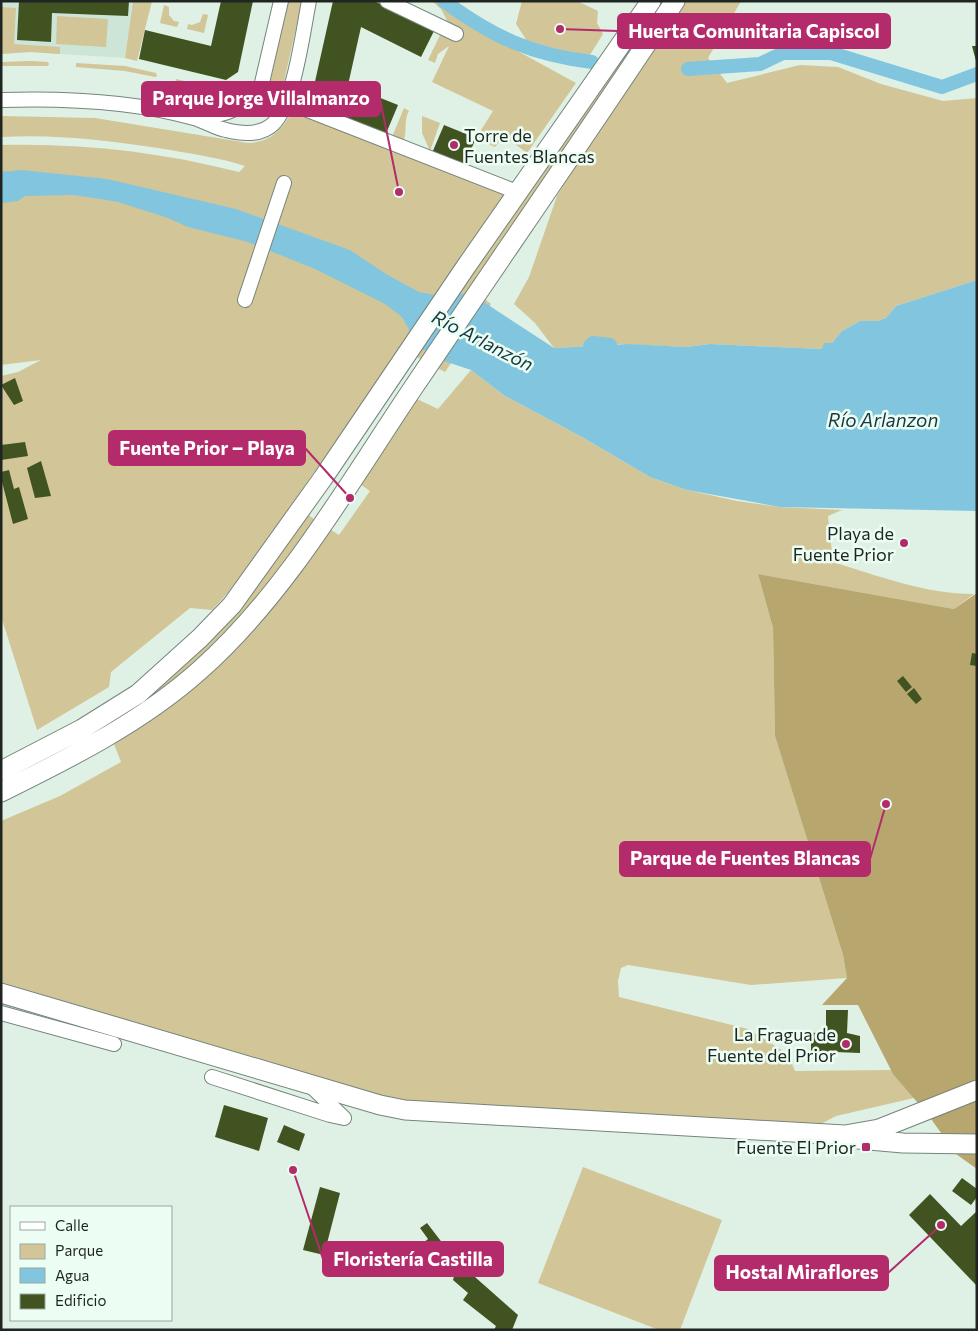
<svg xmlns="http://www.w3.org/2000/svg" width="978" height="1331" font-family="Commissioner,sans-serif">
<rect width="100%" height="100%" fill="#dff0e5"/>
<!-- built -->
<path fill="#cde5d6" d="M 1,1 L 133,1 L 125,58 L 30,52 L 1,54 Z"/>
<!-- green -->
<path fill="#d2c598" d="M 133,1 L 152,1 L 137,61 L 125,58 Z
M 288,1 L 302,1 L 283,86 L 270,83 Z
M 432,1 L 436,1 L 463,21 L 576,83 L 527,153 L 504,136 L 495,147 L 476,138 L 493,111 L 432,82 L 449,46 L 438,54 L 435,63 L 428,60 L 441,33 L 449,24 L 441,9 Z
M 522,1 L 577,1 L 598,11 L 597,23 L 603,34 L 588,58 L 527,41 L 516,24 Z
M 661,1 L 664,1 L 471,288 L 491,304 L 445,372 L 400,348 L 238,582 L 212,610 L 190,608 L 111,672 L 109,687 L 37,730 L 1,616 L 1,376 L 18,372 L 41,360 L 1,365 L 1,145 C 82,143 161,152 239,172 L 245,166 C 217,157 187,153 158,148 C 106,140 54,134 1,137 L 1,116 L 95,118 L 248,143 C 272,142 282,129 294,109 L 526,194 Z
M 684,1 L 741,1 L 708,58 L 727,83 L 800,65 L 838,67 L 881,84 L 943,101 L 977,98 L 977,280 L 896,306 L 886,318 L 877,321 L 860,321 L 842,331 L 832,343 L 822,349 L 710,344 L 687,347 L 594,343 L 590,346 L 554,348 L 535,323 L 514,304 L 529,277 L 557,196 L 586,147 Z
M 164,5 L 169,7 L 169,15 L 174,21 L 179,22 L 177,27 L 160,23 Z
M 1,7 L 16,8 L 14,44 L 60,47 L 60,54 L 30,52 L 1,54 Z
M 203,14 L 208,15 L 204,33 L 187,29 L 188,24 L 192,25 L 200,22 Z
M 57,16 L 108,19 L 106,47 L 56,44 Z
M 31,61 L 48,62 L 49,64 L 48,66 L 1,66 L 1,62 Z
M 76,63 L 125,66 L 156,73 L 157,76 L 155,77 L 125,71 L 76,67 Z
M 176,79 L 228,91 L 229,94 L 227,95 L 175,83 Z
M 404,108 L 409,111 C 403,121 408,131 403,142 L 392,137 Z
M 422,116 L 440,123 L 430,151 L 422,133 Z
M 471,370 L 505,396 L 582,437 L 650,477 L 687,490 L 737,501 L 780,507 L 842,510 L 828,516 L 833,562 C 879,576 925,594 974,594 L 954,609 L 758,574 L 773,628 L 775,736 L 843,955 L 847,978 L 751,985 L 628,965 L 621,968 L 618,981 L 619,997 L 748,1029 L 788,1054 L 795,1071 L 892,1070 L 914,1098 L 836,1116 L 817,1126 L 411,1102 L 360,1091 L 1,982 L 1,821 L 60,796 L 121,762 L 114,744 L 153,719 L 208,673 L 328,528 L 339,535 L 370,491 L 357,482 L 415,398 L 438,409 Z
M 307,514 L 314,519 C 261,601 200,667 119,721 C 85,743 38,763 1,783 L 1,779 L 89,734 L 237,610 L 266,575 Z
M 583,1167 L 722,1220 L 680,1330 L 659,1330 L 538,1283 Z"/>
<!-- forest -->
<path fill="#b7a66e" d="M 758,574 L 954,609 L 977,593 L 977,1169 L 956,1154 L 929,1116 L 893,1074 L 858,1005 L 822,1005 L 847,978 L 843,955 L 775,736 L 773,628 Z"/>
<!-- water -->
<path fill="#81c6de" d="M 21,170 L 107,179 L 236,209 L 350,250 L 386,274 L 419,292 L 440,296 L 470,293 L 554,348 L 628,344 L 687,347 L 710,344 L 822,349 L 824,343 L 832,343 L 842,331 L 860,321 L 877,321 L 886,318 L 896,306 L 977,280 L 977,511 L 780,507 L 687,490 L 650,477 L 582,437 L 505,396 L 471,370 L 444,361 L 431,350 L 420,350 L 402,317 L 385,304 L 315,269 L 248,242 L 188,227 L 168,218 L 118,202 L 94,198 L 73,195 L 25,196 L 18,201 L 1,203 L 1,172 Z"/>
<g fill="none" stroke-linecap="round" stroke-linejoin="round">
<!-- canal -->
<path stroke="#81c6de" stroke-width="14" d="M 444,1 C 493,37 532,55 592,62
M 688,69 L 760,64 L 783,53 L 831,53 L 942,87 L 977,74
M 590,346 L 593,343 L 610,345"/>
</g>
<!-- building -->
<path fill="#415321" d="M 19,1 L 129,1 L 128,16 L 52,13 L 51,42 L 17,40 Z
M 221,1 L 253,1 L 238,72 L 226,80 L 139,59 L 145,30 L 211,46 Z
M 333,1 L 374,1 L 435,29 L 421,57 L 361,27 L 348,85 L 398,105 L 385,136 L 310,104 Z
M 972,46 L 977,46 L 977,61 L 976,61 Z
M 444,125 L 476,138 L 464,166 L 432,153 Z
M 15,378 L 23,401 L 14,405 L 1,385 Z
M 25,442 L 28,456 L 1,460 L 1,445 Z
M 41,461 L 51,496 L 35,498 L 27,468 Z
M 9,470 L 14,489 L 19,487 L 28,519 L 13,524 L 1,478 L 1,472 Z
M 972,653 L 977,654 L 977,666 L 970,665 Z
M 903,676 L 912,687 L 906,692 L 897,681 Z
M 914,688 L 922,699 L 916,704 L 907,694 Z
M 826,1010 L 848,1010 L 847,1033 L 860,1036 L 860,1053 L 811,1051 L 811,1033 L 826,1032 Z
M 224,1105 L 268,1118 L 259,1151 L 215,1137 Z
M 284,1125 L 305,1134 L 299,1151 L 277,1142 Z
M 962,1178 L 977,1189 L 977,1197 L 971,1205 L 952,1191 Z
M 320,1187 L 340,1193 L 324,1255 L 303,1250 Z
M 930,1194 L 961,1226 L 977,1211 L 977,1286 L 909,1215 Z
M 427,1223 L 447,1249 L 434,1259 L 422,1244 L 428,1239 L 420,1228 Z
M 458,1262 L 518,1315 L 512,1330 L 494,1330 L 496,1326 L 463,1300 L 468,1293 L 453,1280 Z"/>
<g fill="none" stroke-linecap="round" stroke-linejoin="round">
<defs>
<path id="street" d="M 281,1 L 261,87 L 267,105 L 275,108 L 285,106
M 387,1 L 456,34
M 1,100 C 65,98 133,101 194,118 C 205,121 215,128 226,130 C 242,134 260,136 273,124 C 294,104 303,31 309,1
M 287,102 L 517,192
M 196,118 C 230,115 238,110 261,87
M 245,300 L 284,183
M 1,1013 L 114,1044
M 212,1077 L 330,1115 L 344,1118
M 311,1086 L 344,1118"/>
<path id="secondary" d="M 1,771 L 82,729 L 138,694 L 200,638 L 232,605 L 323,478 L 465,268 L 651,1
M 1,792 C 70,758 142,722 200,670 C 286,594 349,483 413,388 C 500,259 589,131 675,1
M 1,993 L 380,1105 L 405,1110 L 845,1135 L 879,1129 L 977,1090
M 858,1139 L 903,1143 L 977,1144"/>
</defs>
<!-- street casing -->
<use href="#street" stroke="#75857b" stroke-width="16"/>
<!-- secondary casing -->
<use href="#secondary" stroke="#75857b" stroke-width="21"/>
<!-- street -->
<use href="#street" stroke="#fff" stroke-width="14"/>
<!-- secondary -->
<use href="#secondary" stroke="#fff" stroke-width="19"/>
</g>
<!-- markers -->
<g fill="#b42b6b" stroke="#ecfef3" stroke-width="2">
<circle cx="454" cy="145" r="5"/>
<circle cx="904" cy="543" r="5"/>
<circle cx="846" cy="1044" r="5"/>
<rect x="861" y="1142" width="10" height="10" rx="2.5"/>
</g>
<g text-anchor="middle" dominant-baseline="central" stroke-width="5" stroke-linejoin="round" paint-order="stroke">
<!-- poi labels -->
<g font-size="18" fill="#1f2521" stroke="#ecfef3" text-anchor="end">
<text x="464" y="135" text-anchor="start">Torre de<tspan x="464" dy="21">Fuentes Blancas</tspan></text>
<text x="894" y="533">Playa de<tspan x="894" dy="21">Fuente Prior</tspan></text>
<text x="836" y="1034">La Fragua de<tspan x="836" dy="21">Fuente del Prior</tspan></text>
<text x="856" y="1147">Fuente El Prior</text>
</g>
<!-- water labels -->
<g font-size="19" font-style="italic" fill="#173843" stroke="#ecfef3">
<text transform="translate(483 340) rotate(27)">Río Arlanzón</text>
<text x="883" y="419">Río Arlanzon</text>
</g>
</g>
<!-- callouts -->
<path fill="none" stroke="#b42b6b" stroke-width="2" d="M560 29L618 31M399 192L380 99M350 498L305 448M886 804L870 859M293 1170L323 1259M941 1225L888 1273"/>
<g fill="#b42b6b" stroke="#ecfef3" stroke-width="2">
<circle cx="560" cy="29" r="5"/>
<circle cx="399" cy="192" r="5"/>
<circle cx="350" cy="498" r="5"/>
<circle cx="886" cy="804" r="5"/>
<circle cx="293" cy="1170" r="5"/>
<circle cx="941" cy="1225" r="5"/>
</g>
<g fill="#b42b6b" stroke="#b42b6b" stroke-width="2">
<rect x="618" y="14" width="272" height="34" rx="5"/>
<rect x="142" y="82" width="238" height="34" rx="5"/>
<rect x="109" y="431" width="196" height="34" rx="5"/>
<rect x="620" y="842" width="250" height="34" rx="5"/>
<rect x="323" y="1242" width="180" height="34" rx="5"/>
<rect x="715" y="1256" width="173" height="34" rx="5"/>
</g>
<g font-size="19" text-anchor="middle" font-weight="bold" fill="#fff">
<text x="754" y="38">Huerta Comunitaria Capiscol</text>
<text x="261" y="105">Parque Jorge Villalmanzo</text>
<text x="207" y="455">Fuente Prior – Playa</text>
<text x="745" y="865">Parque de Fuentes Blancas</text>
<text x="413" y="1266">Floristería Castilla</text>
<text x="802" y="1279">Hostal Miraflores</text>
</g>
<!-- border -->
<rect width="978" height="1331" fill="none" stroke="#1f2521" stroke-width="5"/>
<!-- legend -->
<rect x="10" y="1206" width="162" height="115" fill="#ecfef3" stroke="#9aa79f"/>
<rect x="20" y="1222" width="25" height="8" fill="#ffffff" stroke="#9aa79f"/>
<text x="55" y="1231" font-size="15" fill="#1f2521">Calle</text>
<rect x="20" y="1244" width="25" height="15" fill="#d2c598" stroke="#9aa79f"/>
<text x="55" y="1256" font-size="15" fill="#1f2521">Parque</text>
<rect x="20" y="1268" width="25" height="15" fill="#81c6de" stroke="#9aa79f"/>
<text x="55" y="1281" font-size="15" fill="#1f2521">Agua</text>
<rect x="20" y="1294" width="25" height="15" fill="#415321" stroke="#9aa79f"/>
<text x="55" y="1306" font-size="15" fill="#1f2521">Edificio</text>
</svg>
